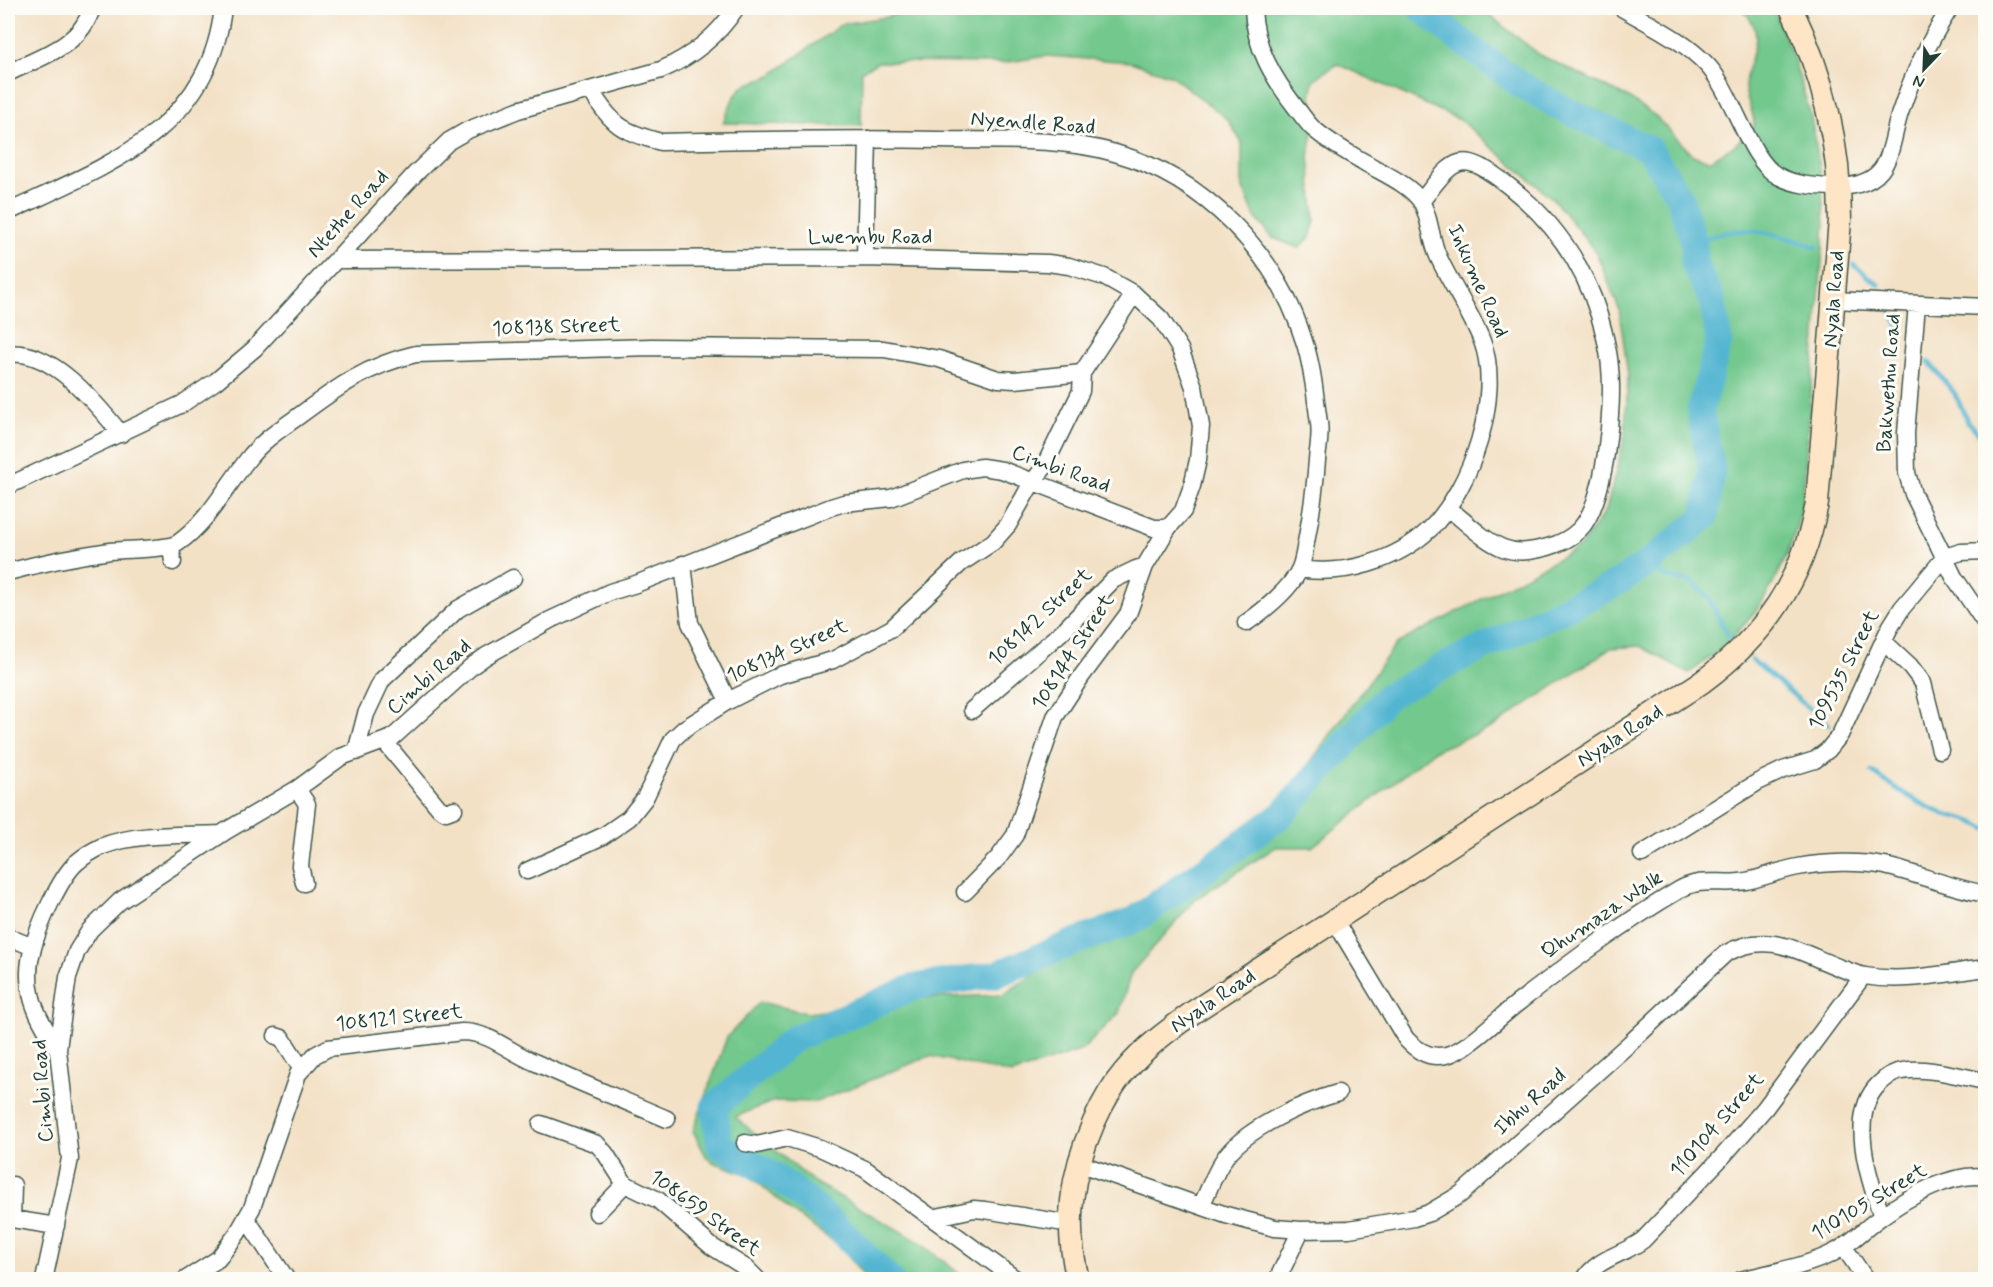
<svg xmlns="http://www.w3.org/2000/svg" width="1993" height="1287" font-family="Mynerve,sans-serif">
<rect width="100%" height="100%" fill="#fdfcf7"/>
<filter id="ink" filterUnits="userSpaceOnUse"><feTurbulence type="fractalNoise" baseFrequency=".0167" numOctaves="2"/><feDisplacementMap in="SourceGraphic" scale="12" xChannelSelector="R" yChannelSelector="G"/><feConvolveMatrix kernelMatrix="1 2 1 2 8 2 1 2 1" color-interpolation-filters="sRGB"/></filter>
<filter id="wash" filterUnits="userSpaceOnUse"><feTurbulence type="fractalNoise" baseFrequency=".008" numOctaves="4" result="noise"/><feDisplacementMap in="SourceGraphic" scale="24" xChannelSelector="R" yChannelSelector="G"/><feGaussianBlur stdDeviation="1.35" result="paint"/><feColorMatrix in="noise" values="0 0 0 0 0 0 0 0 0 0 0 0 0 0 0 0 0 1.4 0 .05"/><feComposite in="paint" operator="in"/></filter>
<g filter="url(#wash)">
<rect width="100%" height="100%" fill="#f3e1c6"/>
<!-- green -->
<path fill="#72c88d" stroke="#488260" stroke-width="1.5" d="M 922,8 L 1480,8 L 1540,55 L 1627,97 L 1654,115 L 1693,155 L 1709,161 L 1734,146 L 1754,126 C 1755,111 1744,98 1745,85 C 1747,52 1771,38 1741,8 L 1773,8 L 1793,57 L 1810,113 L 1820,168 L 1825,224 L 1802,505 C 1786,578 1751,631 1689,673 L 1640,646 L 1611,648 L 1491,728 L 1434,751 L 1312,847 L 1276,847 L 1197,898 L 1131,973 L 1119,1013 L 1082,1050 L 1012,1074 L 930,1056 L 816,1102 L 774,1101 L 735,1117 L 814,1182 L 918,1241 L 966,1279 L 866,1279 L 841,1247 L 792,1212 L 761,1185 L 746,1174 L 713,1162 L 706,1156 L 693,1131 L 727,1037 L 760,1002 L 808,1013 L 922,998 L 1003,995 L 1279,805 L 1396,644 L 1580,547 L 1606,510 L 1625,436 L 1628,376 L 1619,309 L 1596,252 L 1553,199 L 1460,120 L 1338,64 L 1323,73 L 1314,80 L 1311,96 L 1315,119 L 1309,157 L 1315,221 L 1310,237 L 1299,248 L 1273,238 L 1255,217 L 1242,186 L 1242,143 L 1228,120 L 1172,76 L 1131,62 L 1046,56 L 1003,63 L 878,62 L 862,71 L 861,126 L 723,123 L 733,99 L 743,86 L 771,75 L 842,24 L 886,17 Z"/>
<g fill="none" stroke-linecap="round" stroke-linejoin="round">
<!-- stream -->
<path stroke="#53b5d2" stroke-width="4.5" d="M 1694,243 C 1742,221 1770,232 1816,247
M 1854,265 L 1879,285
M 1892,313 L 1903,334
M 1929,362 L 1955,394 L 1968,422 L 1986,441
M 1644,566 C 1660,574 1673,581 1691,581 L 1708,597 L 1730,639
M 1752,660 L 1829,725
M 1872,772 C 1894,787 1916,803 1942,813 C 1960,819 1968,817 1986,829"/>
<!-- river -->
<path stroke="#53b5d2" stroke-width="27" d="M 890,1280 C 860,1249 830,1218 795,1191 C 772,1173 746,1160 720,1146 L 714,1107 L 793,1039 L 914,987 L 997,974 L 1072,943 L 1135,920 L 1281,815 L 1388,696 L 1454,661 L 1606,589 L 1644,566 L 1705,517 L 1712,470 L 1700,410 L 1719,341 L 1712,299 L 1694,264 L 1694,243 L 1680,198 L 1649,149 L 1560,107 L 1521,85 L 1459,39 L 1421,8"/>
</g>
</g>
<g filter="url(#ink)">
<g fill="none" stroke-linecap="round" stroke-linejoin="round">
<defs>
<path id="street" d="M 1253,8 C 1254,47 1274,79 1297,109 C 1303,116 1308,125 1315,130 C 1330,143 1347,152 1364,162 C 1382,173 1407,183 1420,200 C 1429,212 1431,241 1438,256 C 1451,285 1470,311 1482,341 C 1503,396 1471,489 1430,529 C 1396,561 1345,576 1300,569
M 1622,8 C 1651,25 1685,41 1708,66 C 1733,93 1750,162 1778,176 C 1795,185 1812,186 1831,187 C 1849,187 1869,185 1881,170 C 1893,154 1894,128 1901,110 C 1913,73 1930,40 1950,8
M 8,73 C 40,57 81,46 92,8
M 591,91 C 612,125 622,132 661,142 C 753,140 846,138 938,140 C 996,141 1059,137 1115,153 C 1204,178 1277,253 1304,341 C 1313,367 1315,396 1319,423 C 1321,435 1318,448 1317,460 C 1315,486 1312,511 1307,537 C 1305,547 1304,559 1300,568 C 1292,588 1263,611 1246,623
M 1421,202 C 1456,155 1462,149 1510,187 C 1552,220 1583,263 1599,315 C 1604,332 1609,350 1610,368 C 1614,404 1606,504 1579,530 C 1571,538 1559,544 1548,547 C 1533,551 1518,554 1503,548 C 1483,540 1465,521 1448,508
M 8,212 C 106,166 209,131 223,8
M 865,258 L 868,139
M 337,260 L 865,258 L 1048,263 L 1069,266 L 1104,277 L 1134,294 L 1161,319 L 1180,349 L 1194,387 L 1201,426 L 1198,460 L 1192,486 L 1183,511 L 1168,528 L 1145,566 L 1128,614 L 1081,677 L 1055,717 L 1015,835 L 999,857 L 965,892
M 1833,300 L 1986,307
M 1917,304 L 1906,433 L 1907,473 L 1913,494 L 1954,577 L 1986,624
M 8,354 C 51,348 96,403 121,434
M 8,486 L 182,404 L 216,381 L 254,349 L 416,173 L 449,141 L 468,130 L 518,110 L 661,70 C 693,56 717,37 736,8
M 171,547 L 173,562
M 683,564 L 690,623 L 728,701
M 8,572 C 41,563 76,556 110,551 C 126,549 167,550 178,543 C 207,523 226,487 248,459 C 261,442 279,430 296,418 C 335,389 367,365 416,354 L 651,347 L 884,349 L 939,359 L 998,379 L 1015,380 L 1082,373 L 1134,294
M 1884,642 L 1910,666 L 1923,683 L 1940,750
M 972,710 L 1065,629 L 1113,580 L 1136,569 L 1145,566
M 384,741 L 439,808 L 446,812 L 454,809
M 356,752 L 366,714 L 382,680 L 458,609 L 513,578
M 297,789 L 307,804 L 300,866 L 304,883
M 1642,854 L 1758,782 L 1783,770 L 1815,760 L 1828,750 L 1840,735 L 1889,629 L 1902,608 L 1945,557 L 1961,552 L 1986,551
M 527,871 L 603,836 L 629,818 L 645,798 L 673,739 L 685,728 L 728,701 L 780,675 L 833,660 L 892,628 L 961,563 L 993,542 L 1008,525 L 1033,481 L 1043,469 L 1081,391 L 1082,373
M 1335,921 L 1406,1039 C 1416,1050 1430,1059 1446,1055 C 1467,1051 1500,1016 1519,1002 C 1571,962 1623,923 1679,890 C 1703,876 1721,886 1746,881 C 1763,878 1780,870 1798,867 C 1825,862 1858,861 1885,866 C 1919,874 1950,888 1986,894
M 8,937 L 33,947
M 276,1036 L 282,1038 L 301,1068
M 58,1050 C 47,1031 33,1011 30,988 C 28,975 29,961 33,948 C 38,926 60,878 76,863 C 84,856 94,850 103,846 C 140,832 183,836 221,834
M 541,1124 L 597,1144 L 605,1153 L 625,1184 L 658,1200 L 711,1246 L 746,1268 L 758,1280
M 745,1143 L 757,1145 L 787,1138 L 820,1148 L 865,1169 L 932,1218 L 974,1209 L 985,1210 L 1070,1224
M 1078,1163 L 1226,1215 L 1275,1228 L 1301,1230 L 1349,1229 L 1414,1218 L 1429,1213 L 1461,1194 L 1630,1043 L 1725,954 C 1769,929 1800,953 1843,969 C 1850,971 1858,975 1865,976 C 1905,983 1946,973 1986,968
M 13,1185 L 12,1219 L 56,1226
M 1201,1206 C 1209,1190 1215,1171 1226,1156 C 1249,1127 1303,1103 1338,1093
M 597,1213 L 625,1184
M 1882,1216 C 1869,1180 1847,1114 1879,1084 C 1886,1077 1893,1072 1903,1071 C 1927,1066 1961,1077 1986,1081
M 246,1218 L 287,1280
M 932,1218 L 1017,1280
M 1844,1247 L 1866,1280
M 44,1280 L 70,1159 L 58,1050 L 59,1041 L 68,977 L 77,951 L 90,930 L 120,901 L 226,831 L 297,789 L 341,757 L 392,738 L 472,666 L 486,656 L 550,620 L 610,592 L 636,584 L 831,507 L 844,503 L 891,498 L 963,470 L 982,467 L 1002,470 L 1154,528 L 1168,528
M 185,1280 L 218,1259 L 237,1234 L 252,1208 L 298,1074 L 315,1055 L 328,1048 L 462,1032 C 490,1032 509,1052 534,1062 C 578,1082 623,1100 667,1119
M 1277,1280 L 1301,1230
M 1584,1280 C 1597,1258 1623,1255 1643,1240 L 1723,1156 L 1765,1108 L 1863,976
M 1741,1280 C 1771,1272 1805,1267 1833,1253 C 1851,1244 1865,1228 1881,1217 C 1906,1198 1953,1171 1986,1177"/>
<path id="secondary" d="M 1078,1280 C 1064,1224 1071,1174 1094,1122 C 1102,1104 1112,1086 1125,1071 C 1145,1047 1170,1029 1195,1011 L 1702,682 C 1765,635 1803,581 1817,503 L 1840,220 C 1840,146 1823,74 1791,8"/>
</defs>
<!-- street casing -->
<use href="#street" stroke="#3f564a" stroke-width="19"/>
<!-- secondary casing -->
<use href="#secondary" stroke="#3f564a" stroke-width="25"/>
<!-- street -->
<use href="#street" stroke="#fff" stroke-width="16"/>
<!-- secondary -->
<use href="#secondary" stroke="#fde5c5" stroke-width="22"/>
</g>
</g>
<g text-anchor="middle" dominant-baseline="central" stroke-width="6" stroke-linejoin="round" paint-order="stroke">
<!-- street labels -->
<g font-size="21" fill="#1f3d34" stroke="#fdfcf7">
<text transform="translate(1033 123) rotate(4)">Nyendle Road</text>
<text transform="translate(348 214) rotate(-48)">Ntethe Road</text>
<text x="870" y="237">Lwembu Road</text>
<text transform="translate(1478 281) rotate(66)">Inkume Road</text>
<text transform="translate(1834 299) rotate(-86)">Nyala Road</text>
<text transform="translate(556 327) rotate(-2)">108138 Street</text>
<text transform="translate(1889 383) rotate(-86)">Bakwethu Road</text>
<text transform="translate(1061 469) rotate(20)">Cimbi Road</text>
<text transform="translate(1040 617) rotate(-43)">108142 Street</text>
<text transform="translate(787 651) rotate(-24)">108134 Street</text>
<text transform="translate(1073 652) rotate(-57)">108144 Street</text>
<text transform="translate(1844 670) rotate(-63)">109535 Street</text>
<text transform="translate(429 677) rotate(-41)">Cimbi Road</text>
<text transform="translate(1620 736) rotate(-33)">Nyala Road</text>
<text transform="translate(1602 915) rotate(-34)">Qhumaza Walk</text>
<text transform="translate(1213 1001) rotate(-34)">Nyala Road</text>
<text transform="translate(399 1018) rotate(-6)">108121 Street</text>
<text transform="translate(43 1091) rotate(-94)">Cimbi Road</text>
<text transform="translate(1530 1102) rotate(-42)">Ibhu Road</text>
<text transform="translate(1717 1125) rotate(-49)">110104 Street</text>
<text transform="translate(1869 1202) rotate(-31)">110105 Street</text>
<text transform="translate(705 1213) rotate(36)">108659 Street</text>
</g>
</g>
<!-- margin -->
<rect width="1993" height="1287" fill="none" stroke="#fdfcf7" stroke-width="30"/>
<!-- north arrow -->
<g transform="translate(1924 69) rotate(203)" stroke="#fdfcf7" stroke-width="4.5" paint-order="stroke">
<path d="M0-4.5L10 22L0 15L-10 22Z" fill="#1f3d34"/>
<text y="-9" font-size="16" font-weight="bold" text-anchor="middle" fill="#1f3d34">N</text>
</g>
</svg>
